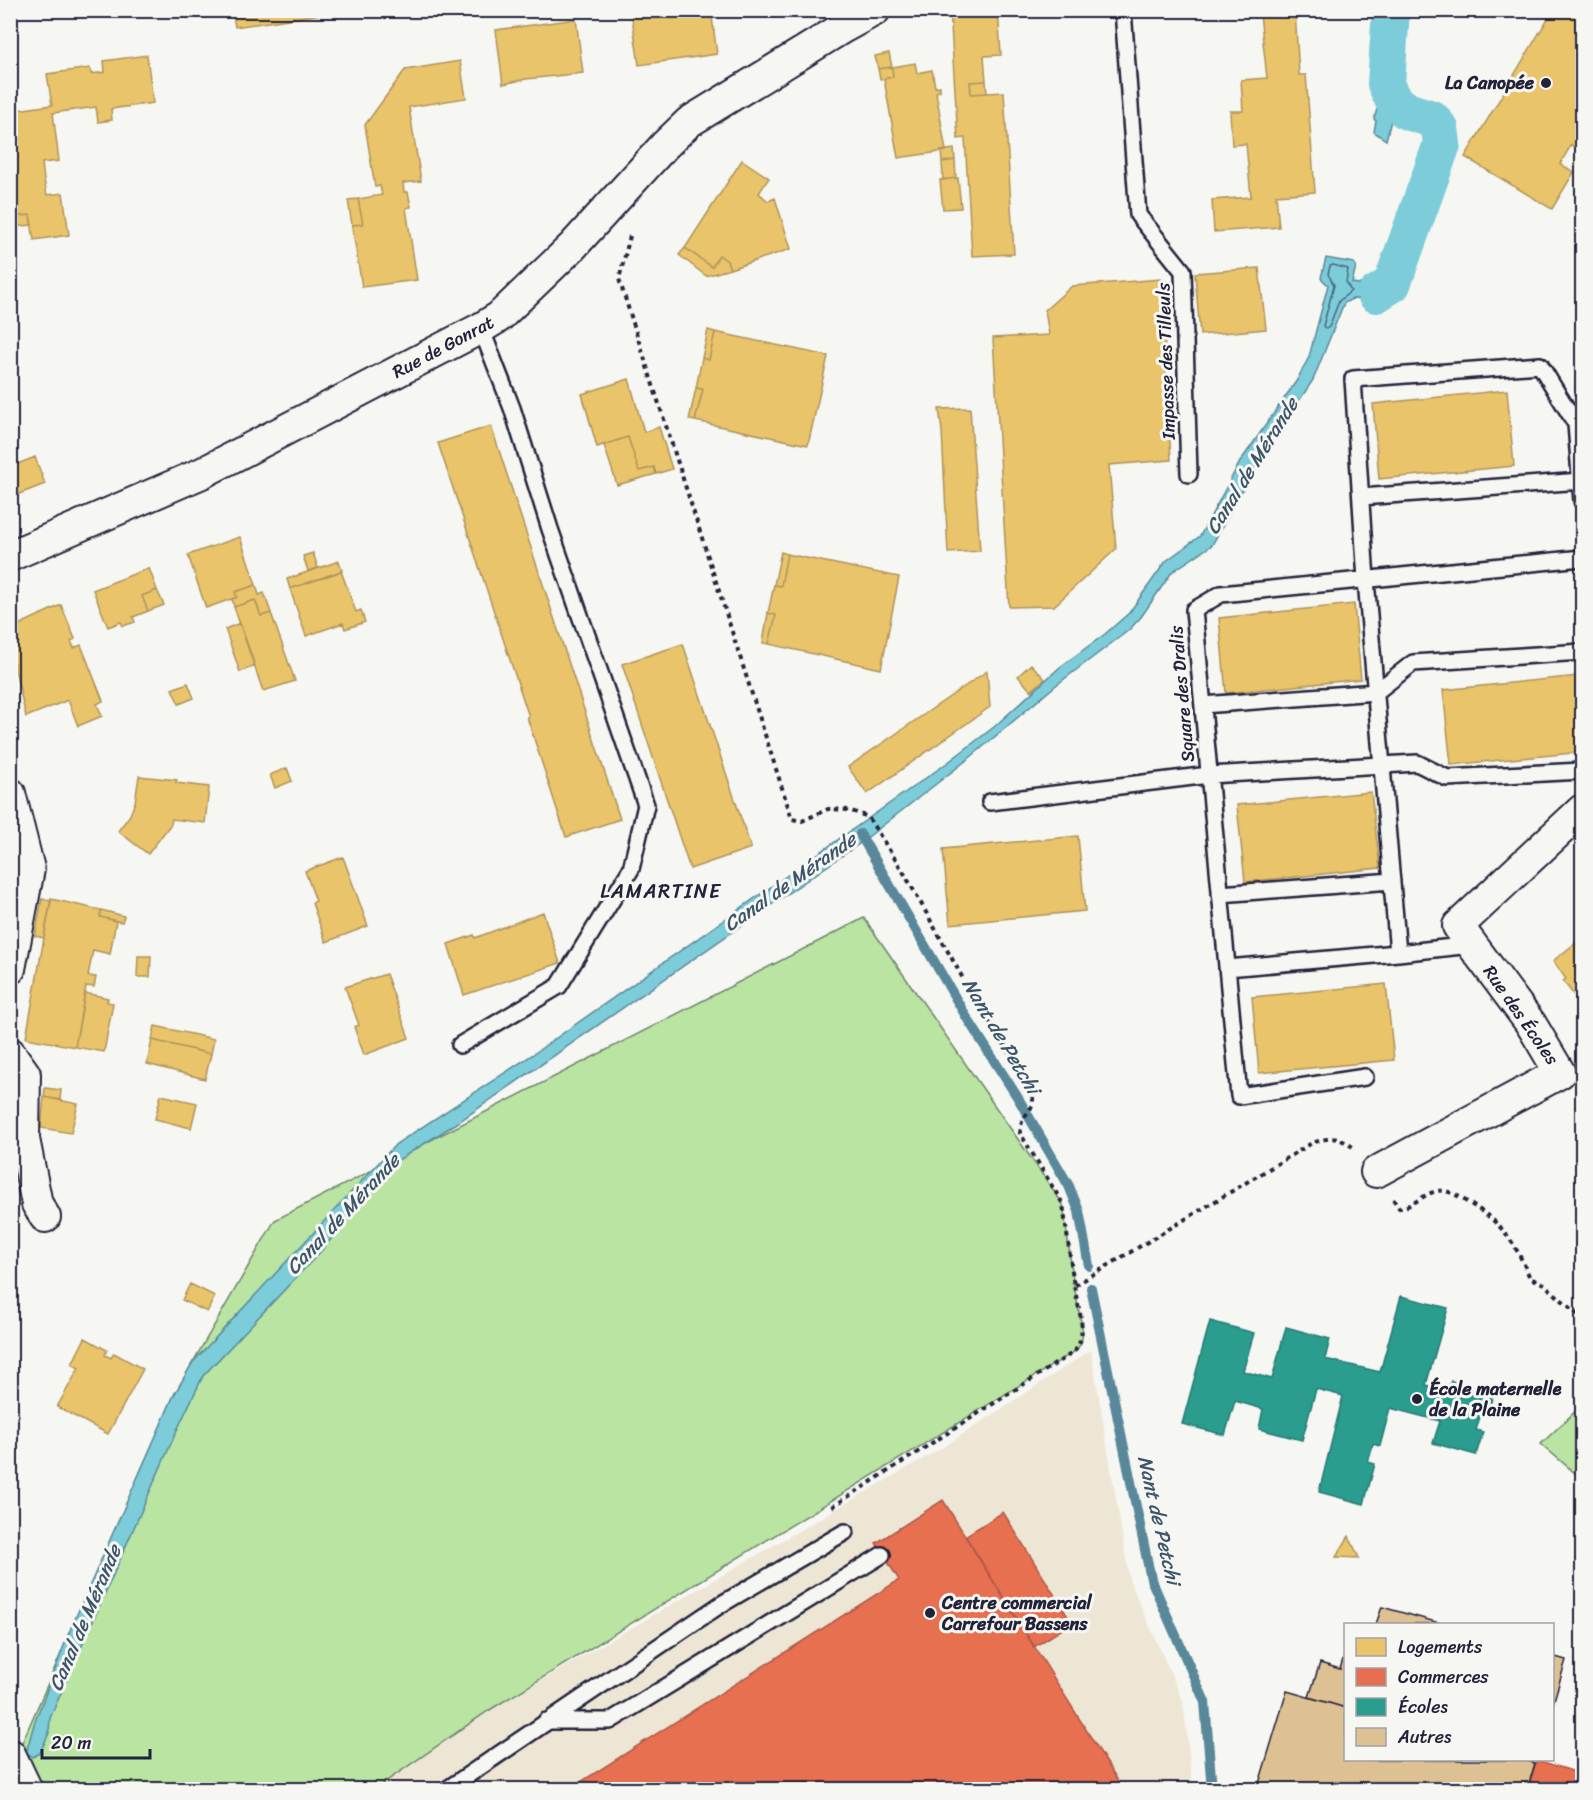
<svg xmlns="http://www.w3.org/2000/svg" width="1593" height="1800" font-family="Sriracha,sans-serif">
<rect width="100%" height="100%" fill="#f6f6f2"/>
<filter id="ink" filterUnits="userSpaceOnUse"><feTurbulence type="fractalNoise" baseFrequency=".0167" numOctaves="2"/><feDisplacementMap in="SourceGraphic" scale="12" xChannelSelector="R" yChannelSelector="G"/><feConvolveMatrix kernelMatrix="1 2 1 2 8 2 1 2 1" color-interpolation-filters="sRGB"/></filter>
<g filter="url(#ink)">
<!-- built -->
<path fill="#eee6d5" d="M 1091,1350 L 1130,1582 L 1183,1701 L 1193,1789 L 375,1790 L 488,1711 L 945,1446 Z"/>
<!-- green -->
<path fill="#b9e4a1" stroke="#6e836e" stroke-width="1.5" d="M 864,918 L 1063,1204 L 1074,1286 L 1083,1332 L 1081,1344 L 1074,1352 L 488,1711 L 375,1789 L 11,1790 L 11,1768 L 174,1395 L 275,1220 Z
M 1582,1405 L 1582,1479 L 1541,1444 Z"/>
<!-- water -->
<path fill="#7dccd9" stroke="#59889a" stroke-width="1.5" d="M 1383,11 L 1399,11 L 1401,68 L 1398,93 L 1386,140 L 1374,132 L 1376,121 L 1374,119 L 1384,87 L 1386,70 Z
M 1399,246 L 1405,248 L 1403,254 L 1406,258 L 1397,289 L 1379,300 L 1352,299 L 1344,303 L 1313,380 L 1255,467 L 1212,545 L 1172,572 L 1141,617 L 1129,630 L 1055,686 L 972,756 L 859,844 L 457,1123 L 395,1162 L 322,1250 L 203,1376 L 177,1430 L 50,1718 L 49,1733 L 40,1753 L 33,1757 L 26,1753 L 34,1724 L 70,1630 L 174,1395 L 193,1362 L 396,1144 L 532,1055 L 947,763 L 994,727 L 1060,667 L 1105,634 L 1129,613 L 1166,561 L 1200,536 L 1240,462 L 1297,380 L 1309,357 L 1328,285 L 1321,278 L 1326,258 L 1354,263 L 1356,266 L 1352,283 L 1381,287 L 1387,284 Z"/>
<!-- homes -->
<path fill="#e9c46a" stroke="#ad935c" stroke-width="1.5" d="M 232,10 L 348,10 L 235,27 Z
M 711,10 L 717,54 L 639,65 L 631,11 Z
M 950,10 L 998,10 L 1001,55 L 984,56 L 986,81 L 970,82 L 971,94 L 1004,92 L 1014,254 L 972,256 L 965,138 L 958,139 Z
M 1248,10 L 1309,10 L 1295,12 L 1299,75 L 1306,75 L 1315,192 L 1276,195 L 1279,227 L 1214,232 L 1212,200 L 1251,197 L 1246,144 L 1232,145 L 1230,111 L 1243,111 L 1241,80 L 1267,78 L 1260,14 L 1249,15 Z
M 1553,10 L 1566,10 L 1582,21 L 1582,152 L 1571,145 L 1560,164 L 1574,172 L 1552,209 L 1465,157 Z
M 576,19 L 583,73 L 526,79 L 503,84 L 496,30 Z
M 889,53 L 892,67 L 878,69 L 875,56 Z
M 147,55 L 153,103 L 111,109 L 112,120 L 98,122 L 96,107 L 53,113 L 59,161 L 42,163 L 44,180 L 47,195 L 63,193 L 69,235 L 34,240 L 30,215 L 12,217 L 13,227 L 10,227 L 10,111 L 52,105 L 47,74 L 90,68 L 91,74 L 105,72 L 104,61 Z
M 460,61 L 466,98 L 409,107 L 421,181 L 403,183 L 404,192 L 408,192 L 411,207 L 406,208 L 417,280 L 362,287 L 352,225 L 363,224 L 358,199 L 382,195 L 380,186 L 375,187 L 365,125 L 405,70 Z
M 915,63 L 917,73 L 932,70 L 935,87 L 940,86 L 940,91 L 936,92 L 946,151 L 898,158 L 884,79 L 893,77 L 892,67 Z
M 892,67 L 893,77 L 880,79 L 878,69 Z
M 986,81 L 987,93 L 971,94 L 970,82 Z
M 954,149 L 955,160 L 942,162 L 941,151 Z
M 742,160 L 769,178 L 759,193 L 768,201 L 775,198 L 791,249 L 730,269 L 727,261 L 719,255 L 712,267 L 685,248 Z
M 955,160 L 956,178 L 943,180 L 942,162 Z
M 958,178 L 961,208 L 943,209 L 940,180 Z
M 358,199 L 363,224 L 352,225 L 348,200 Z
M 30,215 L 32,225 L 13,227 L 12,217 Z
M 685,248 L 712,267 L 719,255 L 727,261 L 730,269 L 706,276 L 679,255 Z
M 1259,268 L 1266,329 L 1200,335 L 1195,273 Z
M 1161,279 L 1171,460 L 1109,465 L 1116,549 L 1054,606 L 1009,607 L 993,338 L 1049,335 L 1045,310 L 1072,286 Z
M 708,330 L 715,332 L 709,360 L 702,358 Z
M 715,332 L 828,356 L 808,445 L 695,421 L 703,389 L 696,388 L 702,358 L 709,360 Z
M 629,379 L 644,432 L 659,427 L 672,469 L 656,474 L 654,467 L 639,471 L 628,437 L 597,447 L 582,394 Z
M 696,388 L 703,389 L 695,421 L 689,420 Z
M 1507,390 L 1514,466 L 1379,479 L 1373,404 Z
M 970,408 L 980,551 L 948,553 L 942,431 L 939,409 Z
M 491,426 L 620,819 L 566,837 L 527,717 L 529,717 L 438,443 Z
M 628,437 L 639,471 L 654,467 L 656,474 L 617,485 L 604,445 Z
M 35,457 L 45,484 L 14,496 L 10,486 L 10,467 Z
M 240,537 L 256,585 L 235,592 L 237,597 L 206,608 L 188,555 Z
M 781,552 L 787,554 L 781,586 L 774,585 Z
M 313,553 L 318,568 L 308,571 L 303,556 Z
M 787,554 L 899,577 L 881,669 L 769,644 L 776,615 L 768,613 L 774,585 L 781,586 Z
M 339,561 L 342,571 L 290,589 L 287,579 Z
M 149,568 L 157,590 L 142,596 L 148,611 L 133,617 L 135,622 L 123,626 L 121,622 L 108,627 L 93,590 Z
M 341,571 L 356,612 L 361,610 L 365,622 L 345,629 L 343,623 L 306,636 L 290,589 Z
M 256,585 L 259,595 L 264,593 L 271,613 L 261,616 L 255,600 L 234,607 L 232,599 L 237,597 L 235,592 Z
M 157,590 L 164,605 L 148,611 L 142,596 Z
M 255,600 L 261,616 L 271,613 L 295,681 L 263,691 L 234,607 Z
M 1354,604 L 1361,679 L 1226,693 L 1219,618 Z
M 61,605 L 75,639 L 71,641 L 74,648 L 81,645 L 103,701 L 97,704 L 102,716 L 78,726 L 68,700 L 26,717 L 10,647 L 10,629 Z
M 768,613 L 776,615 L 769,644 L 763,643 Z
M 240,623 L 255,666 L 240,672 L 225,629 Z
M 683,644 L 751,848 L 690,869 L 622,664 Z
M 1031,664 L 1045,679 L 1031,691 L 1018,676 Z
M 987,671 L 990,707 L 867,794 L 848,767 Z
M 1578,676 L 1582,719 L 1582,752 L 1451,765 L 1443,690 Z
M 188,683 L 194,698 L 179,704 L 172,689 Z
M 287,768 L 292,781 L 275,788 L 270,775 Z
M 139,776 L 177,780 L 176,783 L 209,787 L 205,823 L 172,819 L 171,824 L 148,854 L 118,831 L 130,815 L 135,802 Z
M 1371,792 L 1380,868 L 1245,882 L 1237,805 Z
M 1078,836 L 1085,911 L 950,924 L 943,849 Z
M 343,857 L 368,926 L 326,942 L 312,903 L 316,901 L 305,871 Z
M 42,899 L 51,901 L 44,938 L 35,936 Z
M 51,899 L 101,910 L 100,917 L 116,921 L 110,954 L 93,950 L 88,976 L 96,977 L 94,987 L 86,986 L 75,1047 L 26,1038 Z
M 101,910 L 124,916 L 122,922 L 100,917 Z
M 543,912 L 560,963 L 464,995 L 448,944 L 474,935 L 475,938 Z
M 1582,938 L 1582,1001 L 1579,996 L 1576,998 L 1563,981 L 1566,979 L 1553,961 Z
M 138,956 L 151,956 L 150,977 L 137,977 Z
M 386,974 L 409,1038 L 364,1055 L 354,1027 L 359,1025 L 345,987 Z
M 1386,984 L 1394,1060 L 1259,1073 L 1252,997 Z
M 85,993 L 108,998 L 107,1002 L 113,1003 L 104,1052 L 75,1047 Z
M 155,1026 L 214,1039 L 211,1054 L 152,1040 Z
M 152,1040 L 211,1054 L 205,1079 L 147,1064 Z
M 45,1088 L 61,1090 L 60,1100 L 44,1097 Z
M 161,1095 L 197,1103 L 191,1128 L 155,1119 Z
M 44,1097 L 78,1104 L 71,1133 L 41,1128 Z
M 190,1284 L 215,1296 L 207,1312 L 182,1300 Z
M 85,1338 L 107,1350 L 105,1355 L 111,1358 L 114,1353 L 143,1369 L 108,1434 L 57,1407 L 79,1368 L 72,1364 Z
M 1349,1536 L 1359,1558 L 1336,1557 Z"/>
<!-- shops -->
<path fill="#e76f51" stroke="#ac584a" stroke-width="1.5" d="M 943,1500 L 1120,1784 L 1144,1787 L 1143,1790 L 568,1790 L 899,1580 L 876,1543 Z
M 1003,1512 L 1072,1623 L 1034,1647 L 965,1536 Z
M 1537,1760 L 1582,1774 L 1582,1790 L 1527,1790 Z"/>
<!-- schools -->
<path fill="#2a9d8f" stroke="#287876" stroke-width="1.5" d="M 1401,1296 L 1448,1308 L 1426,1385 L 1448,1390 L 1451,1381 L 1494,1392 L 1488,1411 L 1482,1410 L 1476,1430 L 1483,1432 L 1476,1455 L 1433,1443 L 1440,1421 L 1390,1408 L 1380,1446 L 1373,1444 L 1368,1462 L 1375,1464 L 1364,1504 L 1319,1492 L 1343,1396 L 1316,1389 L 1302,1440 L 1259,1429 L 1263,1409 L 1235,1401 L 1225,1435 L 1182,1424 L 1210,1321 L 1254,1333 L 1243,1371 L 1272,1379 L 1286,1327 L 1330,1339 L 1325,1359 L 1380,1372 Z"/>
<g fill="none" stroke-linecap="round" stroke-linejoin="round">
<!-- shore -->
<path stroke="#46667a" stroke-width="1.5" d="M 1333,265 L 1348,269 L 1346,283 L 1351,291 L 1339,301 L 1329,327 L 1326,329 L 1323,326 L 1334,285 L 1328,274 L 1330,266 Z"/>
<!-- stream -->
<path stroke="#59889a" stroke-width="10" d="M 860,834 L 967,1018 L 1018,1098 L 1069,1186 L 1079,1211 L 1089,1266
M 1091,1288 L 1151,1579 L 1205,1702 L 1212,1790"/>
<!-- canal -->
<path stroke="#7dccd9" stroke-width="38" d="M 1376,294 L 1392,284 L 1442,144 L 1440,129 L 1432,119 L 1407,111 L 1394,101 L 1386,84 L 1391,10"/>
</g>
<!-- building -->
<path fill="#ddc192" stroke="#22223b" stroke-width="1.5" d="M 1382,1607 L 1443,1624 L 1376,1624 Z
M 1346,1650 L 1346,1708 L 1309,1697 L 1320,1663 L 1340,1669 Z
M 1552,1656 L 1566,1660 L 1552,1707 Z
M 1287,1691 L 1346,1708 L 1346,1760 L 1523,1760 L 1535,1763 L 1527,1790 L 1257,1790 Z"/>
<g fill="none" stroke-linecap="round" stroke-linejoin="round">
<defs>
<path id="service" d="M 1123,10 L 1138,215 L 1183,271 L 1189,474
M 1361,497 L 1581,481
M 1203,705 L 1376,692 L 1413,663 L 1582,652
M 990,802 L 1209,775 L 1417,763 L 1447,778 L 1582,771
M 1220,894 L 1392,881
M 1471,945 L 1398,953 L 1366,580 L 1353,379 L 1540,365 L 1576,424 L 1582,501
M 1227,968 L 1398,953
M 460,1045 L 559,986 L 631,869 L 646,805 L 550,529 L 512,408 L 481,328
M 1365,1077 L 1239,1096 L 1194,610 L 1221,594 L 1582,558
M 546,1721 L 610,1721 L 882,1555
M 446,1790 L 720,1605 L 845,1532"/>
<path id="minor" d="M 10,556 L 202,473 L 481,328 L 499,317 L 573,246 L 665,145 L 689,122 L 844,27 L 875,10
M 10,793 L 29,869 L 10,969
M 10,1053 L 25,1074 L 24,1139 L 37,1204 L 45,1217
M 1376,1172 L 1560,1073 L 1531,1024 L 1458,926 L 1582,810
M 10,1754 L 27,1790"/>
</defs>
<!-- service casing -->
<use href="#service" stroke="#22223b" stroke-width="20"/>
<!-- minor casing -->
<use href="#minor" stroke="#22223b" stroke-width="34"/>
<!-- path -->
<path stroke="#22223b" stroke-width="4" stroke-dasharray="4.5 4.5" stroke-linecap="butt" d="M 630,236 L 619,279 L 792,819 L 802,821 L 828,809 L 849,810 L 868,817 L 904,873 L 970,991 L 1017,1064 L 1033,1094 L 1033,1105 L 1022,1121 L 1020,1133 L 1063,1204 L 1074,1286 L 1312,1143 C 1331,1137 1337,1135 1354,1148
M 1393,1199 L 1399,1208 C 1413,1207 1423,1194 1437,1191 C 1448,1189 1458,1196 1467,1202 C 1503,1223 1514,1241 1530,1278 L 1544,1284 L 1582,1318
M 832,1507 L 1074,1352 C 1089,1334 1078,1308 1074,1286"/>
<!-- service -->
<use href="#service" stroke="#f6f6f2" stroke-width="15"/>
<!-- minor -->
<use href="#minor" stroke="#f6f6f2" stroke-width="30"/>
</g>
</g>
<!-- markers -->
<g fill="#22223b" stroke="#f6f6f2" stroke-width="2">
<circle cx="1546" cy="83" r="6"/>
<circle cx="1417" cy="1399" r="6"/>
<circle cx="930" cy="1613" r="6"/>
</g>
<g text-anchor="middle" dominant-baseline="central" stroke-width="6" stroke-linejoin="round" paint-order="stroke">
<!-- poi labels -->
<g font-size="18" font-weight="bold" fill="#22223b" stroke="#f6f6f2" text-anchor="start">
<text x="1534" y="83" text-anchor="end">La Canopée</text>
<text x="1429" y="1389">École maternelle<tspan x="1429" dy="21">de la Plaine</tspan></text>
<text x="942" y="1603">Centre commercial<tspan x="942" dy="21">Carrefour Bassens</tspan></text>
</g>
<!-- street labels -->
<g font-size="18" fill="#22223b" stroke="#f6f6f2">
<text transform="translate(443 347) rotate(-28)">Rue de Gonrat</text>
<text transform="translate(1166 361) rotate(-92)">Impasse des Tilleuls</text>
<text transform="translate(1182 694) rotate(-95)">Square des Dralis</text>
<text transform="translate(1521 1015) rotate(55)">Rue des Écoles</text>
</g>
<!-- water labels -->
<g font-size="20" font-style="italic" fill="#3d556a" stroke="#f6f6f2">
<text transform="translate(1252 466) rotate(-58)">Canal de Mérande</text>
<text transform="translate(790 882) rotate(-35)">Canal de Mérande</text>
<text transform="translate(1001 1036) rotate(59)">Nant de Petchi</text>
<text transform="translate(343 1214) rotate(-47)">Canal de Mérande</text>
<text transform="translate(1159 1520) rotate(77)">Nant de Petchi</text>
<text transform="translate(85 1618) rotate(-67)">Canal de Mérande</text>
</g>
<!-- neighbourhood labels -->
<g font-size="20" letter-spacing="1.5" fill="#22223b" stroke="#f6f6f2">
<text x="661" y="891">LAMARTINE</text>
</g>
</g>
<!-- margin -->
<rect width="1593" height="1800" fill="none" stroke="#f6f6f2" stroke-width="36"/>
<rect x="18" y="18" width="1557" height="1764" fill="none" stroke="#22223b" stroke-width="2" filter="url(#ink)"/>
<!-- legend -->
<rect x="1344" y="1623" width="210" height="138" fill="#f6f6f2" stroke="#a1a1a9" stroke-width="1.5"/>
<rect x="1356" y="1638" width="30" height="18" fill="#e9c46a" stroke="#a1a1a9" stroke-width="1.5"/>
<text x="1398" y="1653" font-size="18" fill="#22223b">Logements</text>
<rect x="1356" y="1668" width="30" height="18" fill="#e76f51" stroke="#a1a1a9" stroke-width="1.5"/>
<text x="1398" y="1683" font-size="18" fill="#22223b">Commerces</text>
<rect x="1356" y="1698" width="30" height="18" fill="#2a9d8f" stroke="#a1a1a9" stroke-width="1.5"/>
<text x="1398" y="1713" font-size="18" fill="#22223b">Écoles</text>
<rect x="1356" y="1728" width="30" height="18" fill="#ddc192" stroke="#a1a1a9" stroke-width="1.5"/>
<text x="1398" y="1743" font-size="18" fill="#22223b">Autres</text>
<!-- scale -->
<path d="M42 1749v9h108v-9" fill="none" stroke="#22223b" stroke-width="3"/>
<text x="51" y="1749" font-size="18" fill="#22223b" stroke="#f6f6f2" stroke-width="4.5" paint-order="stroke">20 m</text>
</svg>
